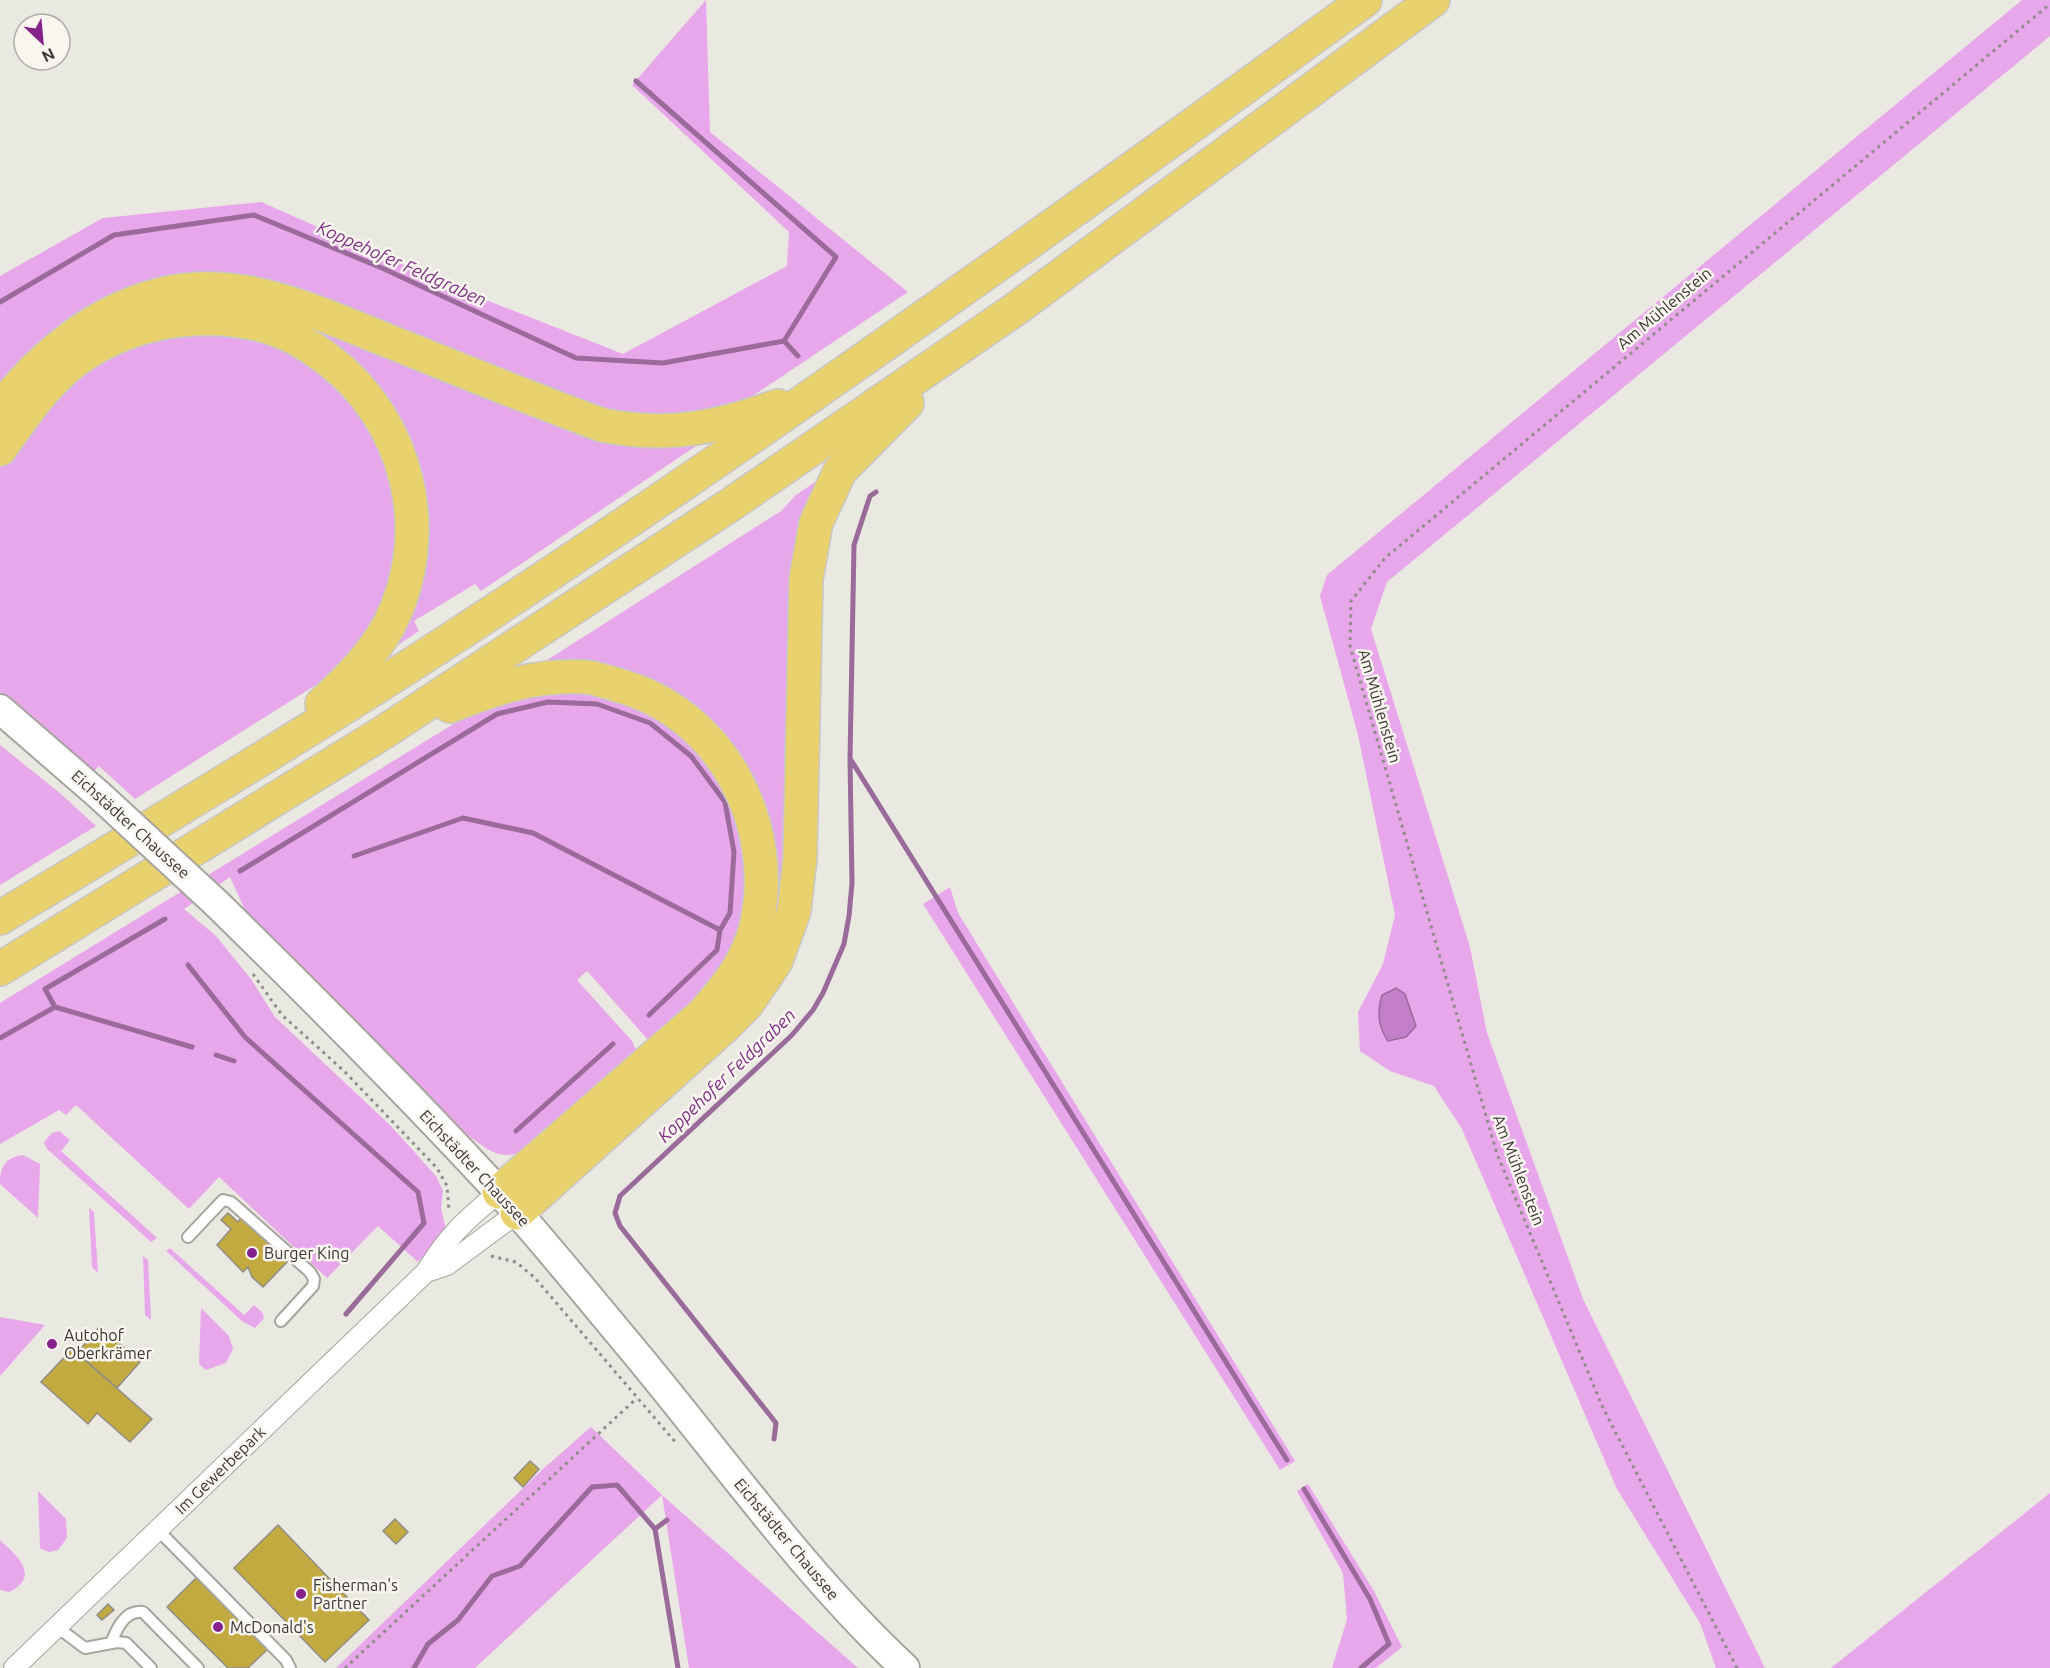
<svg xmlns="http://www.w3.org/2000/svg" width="2050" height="1668" font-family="Ubuntu,sans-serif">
<rect width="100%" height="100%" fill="#eae9e1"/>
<!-- green -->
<path fill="#e8a6eb" d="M 706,0 L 710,132 L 908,292 L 754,395 L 699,415 L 619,418 L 242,278 L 0,387 L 0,276 L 103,218 L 261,202 L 466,292 L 623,354 L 787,266 L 789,232 L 632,85 Z
M 2022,0 L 2050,0 L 2050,36 L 1387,582 L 1371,629 L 1470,947 L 1487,1033 L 1583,1299 L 1765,1668 L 1716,1668 L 1700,1623 L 1617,1489 L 1462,1129 L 1434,1086 L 1390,1071 L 1360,1051 L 1358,1012 L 1383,964 L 1395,915 L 1358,735 L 1320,596 L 1327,575 Z
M 243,306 L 696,441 L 699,444 L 481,591 L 475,584 L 414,621 L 419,631 L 392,649 L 415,458 Z
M 210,332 L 262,340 L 303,357 L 330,376 L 373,429 L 396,492 L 400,538 L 388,597 L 358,647 L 327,678 L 135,799 L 99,766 L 94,771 L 0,692 L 0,468 C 36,422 75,362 132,344 C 156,336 185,335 210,332 Z
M 821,478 L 804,509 L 789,575 L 785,847 L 777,911 L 766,943 L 775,863 L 773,835 L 765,811 L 716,730 L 541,664 L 781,511 L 796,495 Z
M 545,690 L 589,692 L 639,705 L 698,744 L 735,802 L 749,884 L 737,944 L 718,978 L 686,1012 L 649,1041 L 587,971 L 577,980 L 632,1041 L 637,1052 L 532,1147 C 500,1163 493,1153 466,1134 L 245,910 L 230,877 L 184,909 L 216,936 L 251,979 L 275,1017 L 391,1126 L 436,1176 L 443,1191 L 441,1208 L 446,1230 L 418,1262 L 378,1226 L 327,1278 L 219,1177 L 189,1209 L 76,1105 L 66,1115 L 59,1110 L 0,1144 L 0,1003 L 455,723 L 492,706 Z
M 0,745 L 61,794 L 96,826 L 0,885 Z
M 950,887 L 958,913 L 1295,1461 L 1280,1470 L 923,904 Z
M 59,1131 L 70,1140 L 61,1151 L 157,1238 L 151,1242 L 46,1148 L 44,1142 L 52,1133 Z
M 23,1155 L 40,1164 L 38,1218 L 0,1184 C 0,1166 5,1158 23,1155 Z
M 89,1208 L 94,1212 L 98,1273 L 92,1267 Z
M 170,1248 L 244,1315 L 254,1305 L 262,1312 L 264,1318 L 255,1328 L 243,1322 L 166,1251 Z
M 143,1256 L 148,1260 L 151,1320 L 145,1315 Z
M 201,1308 L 229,1336 L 233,1349 L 226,1363 L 206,1370 L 199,1364 Z
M 0,1317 L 45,1325 L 0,1376 Z
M 591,1427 L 662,1495 L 858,1668 L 689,1668 L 662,1495 L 475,1668 L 336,1668 L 543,1469 Z
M 1308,1484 L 1374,1591 L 1402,1647 L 1376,1668 L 1332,1668 L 1347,1619 L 1343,1573 L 1297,1491 Z
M 38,1491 L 66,1519 L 67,1538 L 58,1550 L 49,1552 L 40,1548 Z
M 2050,1493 L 2050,1668 L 1831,1668 Z
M 0,1540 C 16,1555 42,1576 9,1592 L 0,1590 Z"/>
<!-- water -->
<path fill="#c37fc7" stroke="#9a6a9b" stroke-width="1.5" d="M 1396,988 L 1405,994 L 1416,1026 L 1406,1037 L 1388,1041 C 1378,1027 1377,1011 1382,995 Z"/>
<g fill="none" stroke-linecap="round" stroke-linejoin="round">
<!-- stream -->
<path stroke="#9a6a9b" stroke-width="5" d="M 636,81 L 836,257 L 784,341
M 0,302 L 114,235 L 254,215 L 382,268 L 576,358 L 663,363 L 784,341 L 798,356
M 851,760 L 1287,1460
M 354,856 L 463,818 L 533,833 L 720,930
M 240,871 L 497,714 L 548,702 L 597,704 L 650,723 L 691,756 L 725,802 L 734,852 L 730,913 L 720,930 L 717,950 L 649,1015
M 188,965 L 245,1037 L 418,1192 L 424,1223 L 346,1314
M 55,1007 L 192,1047
M 0,1038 L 55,1007 L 45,989 L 165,919
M 216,1055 L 234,1061
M 516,1131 L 613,1044
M 774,1439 L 776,1423 L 620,1226 L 615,1213 L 620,1196 L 792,1035 L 813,1010 L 823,993 L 844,944 L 849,916 L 852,883 L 850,759 L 854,545 L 870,496 L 876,492
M 1304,1489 L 1370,1599 L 1389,1644 L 1361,1668
M 667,1520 L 655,1529 L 678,1668
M 414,1668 L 428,1644 L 458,1620 L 492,1576 L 520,1566 L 592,1487 L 617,1485 L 655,1529"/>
</g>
<!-- building -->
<path fill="#c2aa40" stroke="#8f8d86" stroke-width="1.5" d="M 228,1213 L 238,1222 L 241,1218 L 261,1234 L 288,1261 L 263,1287 L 252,1277 L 248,1267 L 243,1272 L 217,1245 L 231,1229 L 221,1220 Z
M 100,1326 L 140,1362 L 117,1388 L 77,1353 Z
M 72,1349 L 152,1419 L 130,1442 L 97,1413 L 88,1424 L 41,1382 Z
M 530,1461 L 539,1469 L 523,1487 L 514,1478 Z
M 395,1519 L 408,1532 L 396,1544 L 383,1531 Z
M 278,1525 L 369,1620 L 325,1662 L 234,1568 Z
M 198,1576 L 269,1648 L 248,1668 L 228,1668 L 167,1607 Z
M 108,1604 L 114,1610 L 102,1620 L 97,1615 Z"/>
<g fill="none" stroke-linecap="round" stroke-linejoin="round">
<defs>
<path id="service" d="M 188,1237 L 223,1200 L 231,1202 L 310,1272 L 314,1279 L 313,1286 L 281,1321
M 158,1530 L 286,1660 L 290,1668
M 57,1627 L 85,1648 L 117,1642 L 126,1643 L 151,1668
M 111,1643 C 117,1628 125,1610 143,1612 L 198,1668"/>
<path id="minor" d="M 426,1272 L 447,1265 L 517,1213
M 14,1668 L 426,1272 C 449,1234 466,1220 499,1192"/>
<path id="secondary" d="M 0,709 L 99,795
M 216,903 C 312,997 407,1092 499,1192 C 542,1239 582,1289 623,1338 C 716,1448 799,1569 905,1668"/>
<path id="motorway" d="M 0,409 C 59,333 144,274 245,292 C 296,301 343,323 391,342 C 461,370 531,399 602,425 C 667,438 717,428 778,406
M 0,449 C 25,414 50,375 88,352 C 141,319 211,309 271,328 C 291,334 310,346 326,358 C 409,419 436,534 389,625 C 372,656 347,681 322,704
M 450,706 C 495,688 537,674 586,677 C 596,678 607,682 617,685 C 721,712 780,824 756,927 C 747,962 726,989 702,1015 L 499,1192
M 0,918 C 170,815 340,713 506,603 C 798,410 1082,206 1365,0
M 0,969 L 384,732 L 730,505 L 1017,308 L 1433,0
M 517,1213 L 726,1025 L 747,1004 L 776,961 L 794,911 L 800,858 L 806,579 L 816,523 L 840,471 L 907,403"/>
</defs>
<!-- service casing -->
<use href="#service" stroke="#a6a59d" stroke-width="14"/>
<!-- minor casing -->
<use href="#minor" stroke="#a6a59d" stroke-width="22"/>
<!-- secondary casing -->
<use href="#secondary" stroke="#a6a59d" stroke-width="32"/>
<!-- motorway casing -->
<use href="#motorway" stroke="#c8c7c6" stroke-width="36"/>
<!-- path -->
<path stroke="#8e8d88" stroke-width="3" stroke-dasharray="3 4.5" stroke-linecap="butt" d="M 253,974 L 282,1015 L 344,1071 L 437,1168 L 447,1186 L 449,1211
M 491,1256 L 516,1262 L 535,1278 L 677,1444
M 345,1668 L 637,1398
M 1737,1668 L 1603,1408 L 1497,1154 L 1350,646 L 1351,601 L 1385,558 L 2050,4"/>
<!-- service -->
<use href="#service" stroke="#fff" stroke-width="10"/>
<!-- minor -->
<use href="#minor" stroke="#fff" stroke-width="20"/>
<!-- secondary -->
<use href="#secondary" stroke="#fff" stroke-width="28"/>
<!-- motorway -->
<use href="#motorway" stroke="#e9d26e" stroke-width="33"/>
<defs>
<path id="secondary-bridge" d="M 99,795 L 216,903"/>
</defs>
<!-- secondary-bridge casing -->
<use href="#secondary-bridge" stroke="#a6a59d" stroke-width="32" stroke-linecap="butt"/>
<!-- secondary-bridge -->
<use href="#secondary-bridge" stroke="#fff" stroke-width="28"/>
</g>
<!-- markers -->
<g fill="#84218b" stroke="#f8f6ee" stroke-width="2">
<circle cx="252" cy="1253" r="6"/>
<circle cx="52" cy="1344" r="6"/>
<circle cx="301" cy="1594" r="6"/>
<circle cx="218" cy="1627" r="6"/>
</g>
<g text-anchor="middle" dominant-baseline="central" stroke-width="5" stroke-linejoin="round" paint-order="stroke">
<!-- street labels -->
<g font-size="16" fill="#393835" stroke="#f8f6ee">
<text transform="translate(1664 308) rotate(-40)">Am Mühlenstein</text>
<text transform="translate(1380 706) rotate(74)">Am Mühlenstein</text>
<text transform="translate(131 824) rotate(42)">Eichstädter Chaussee</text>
<text transform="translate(475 1168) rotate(47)">Eichstädter Chaussee</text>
<text transform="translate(1519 1170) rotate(69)">Am Mühlenstein</text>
<text transform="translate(220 1470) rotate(-44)">Im Gewerbepark</text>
<text transform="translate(787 1539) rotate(50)">Eichstädter Chaussee</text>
</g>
<!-- poi labels -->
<g font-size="16" fill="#393835" stroke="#f8f6ee" text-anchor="start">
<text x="264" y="1253">Burger King</text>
<text x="64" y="1335">Autohof<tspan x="64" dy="18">Oberkrämer</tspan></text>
<text x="313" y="1585">Fisherman's<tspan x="313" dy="18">Partner</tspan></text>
<text x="230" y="1627">McDonald's</text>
</g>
<!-- water labels -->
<g font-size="18" font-style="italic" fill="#7f2e85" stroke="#f8f6ee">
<text transform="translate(402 263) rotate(24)">Koppehofer Feldgraben</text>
<text transform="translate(726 1075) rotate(-44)">Koppehofer Feldgraben</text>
</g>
</g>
<!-- north arrow -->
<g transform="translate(42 42) rotate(154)"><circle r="28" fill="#f8f6ee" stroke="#acaaa4" stroke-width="1.5"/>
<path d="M0-4.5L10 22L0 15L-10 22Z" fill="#84218b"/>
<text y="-9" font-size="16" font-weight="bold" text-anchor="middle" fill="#393835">N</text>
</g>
</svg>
